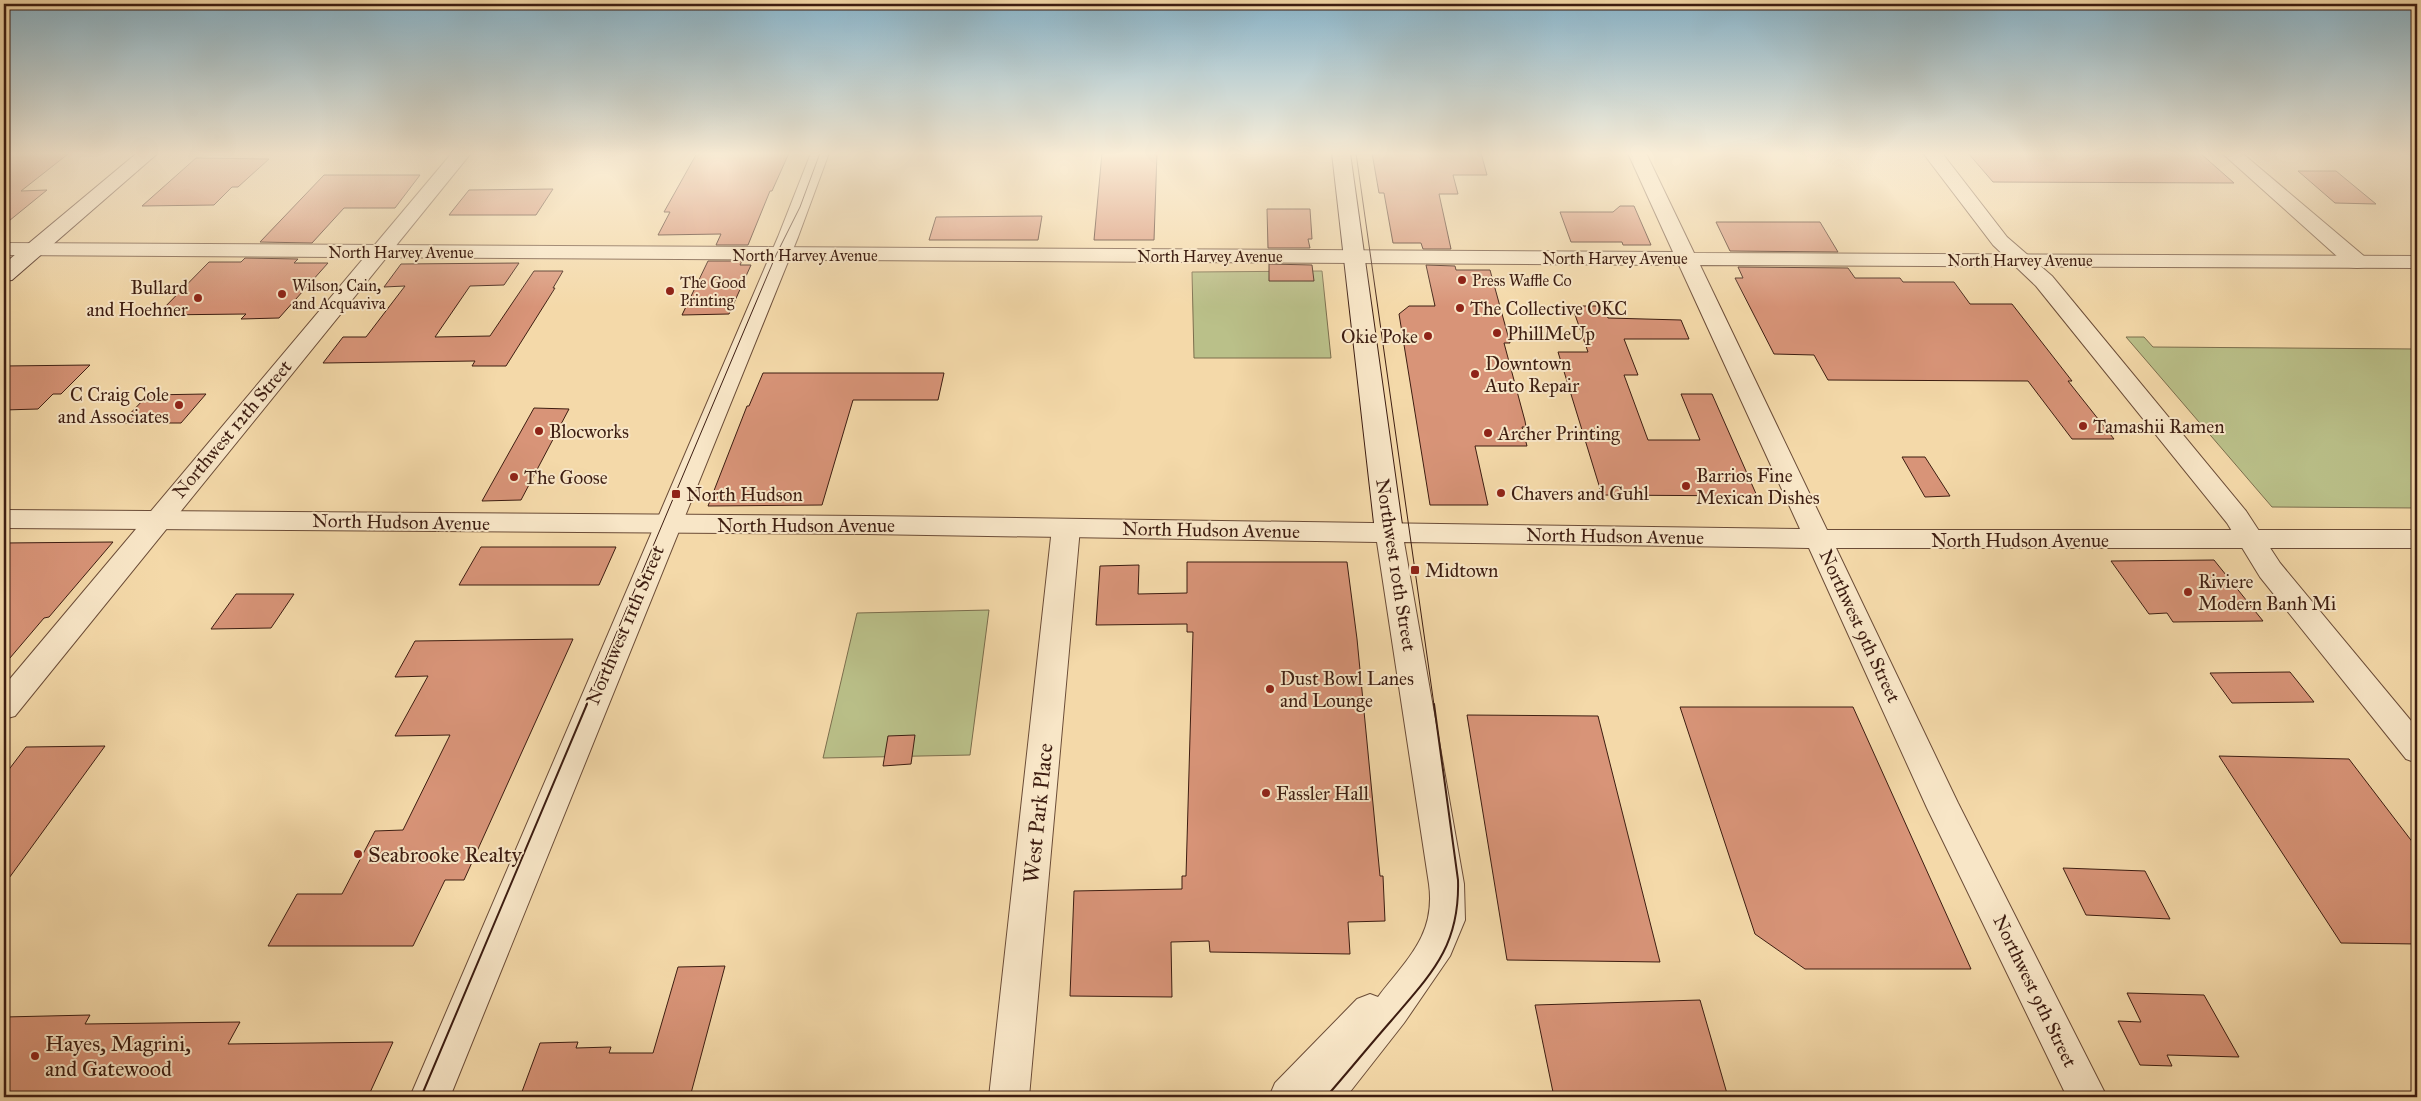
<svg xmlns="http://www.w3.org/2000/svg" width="2421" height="1101" font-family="'IM FELL Great Primer',serif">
<rect width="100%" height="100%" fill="#f4d9a9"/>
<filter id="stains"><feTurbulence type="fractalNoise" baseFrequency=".004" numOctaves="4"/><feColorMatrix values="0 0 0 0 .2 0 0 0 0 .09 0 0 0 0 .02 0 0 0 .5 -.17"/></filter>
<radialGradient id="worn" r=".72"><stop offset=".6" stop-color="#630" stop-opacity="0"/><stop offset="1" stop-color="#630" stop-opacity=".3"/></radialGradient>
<!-- green -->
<path fill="#bac089" stroke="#7c6e4d" d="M 1322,271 L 1331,358 L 1194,358 L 1192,272 Z
M 2126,337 L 2144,337 L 2153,347 L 2417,349 L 2417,508 L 2272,507 Z
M 989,610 L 970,755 L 823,758 L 857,613 Z"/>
<!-- building -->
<path fill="#d89478" stroke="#3d1d11" d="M 4,153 L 68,154 L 21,191 L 47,190 L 4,225 Z
M 697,153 L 789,153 L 772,191 L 770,191 L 748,245 L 716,245 L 721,234 L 658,235 L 670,212 L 664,212 Z
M 1102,153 L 1157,153 L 1154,240 L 1094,240 Z
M 1372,153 L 1481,153 L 1487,175 L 1453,175 L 1458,194 L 1439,194 L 1451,249 L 1423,249 L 1421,243 L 1393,243 L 1384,193 L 1379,193 Z
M 1968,153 L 2200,153 L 2234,183 L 1993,182 Z
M 196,158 L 269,159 L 238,187 L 232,187 L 214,205 L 142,206 Z
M 2298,171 L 2336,171 L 2376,204 L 2335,203 Z
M 324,175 L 420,175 L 395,208 L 344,208 L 312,243 L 260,242 Z
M 553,189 L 536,215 L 449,215 L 469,190 Z
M 1620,206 L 1634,206 L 1651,245 L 1623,245 L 1622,242 L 1571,242 L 1560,212 L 1613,212 Z
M 1267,209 L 1310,209 L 1312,239 L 1308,239 L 1310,248 L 1268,248 Z
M 1042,216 L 1038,240 L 929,240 L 936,217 Z
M 1716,222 L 1820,222 L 1838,252 L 1730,251 Z
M 245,258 L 298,259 L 294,263 L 328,263 L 279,318 L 241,319 L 246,314 L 157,315 L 209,262 L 241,262 Z
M 708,261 L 742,261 L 740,265 L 751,265 L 729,314 L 682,315 Z
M 519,263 L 504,285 L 470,286 L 435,337 L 490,336 L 534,271 L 563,271 L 553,288 L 555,288 L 506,366 L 472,366 L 475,361 L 323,363 L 343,337 L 366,337 L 405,286 L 384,287 L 401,264 Z
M 1269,264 L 1312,265 L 1314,281 L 1269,281 Z
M 1426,265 L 1455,266 L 1456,270 L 1490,270 L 1510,343 L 1504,343 L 1525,421 L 1526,427 L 1522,427 L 1527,446 L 1475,446 L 1488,505 L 1430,505 L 1399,314 L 1409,306 L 1435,306 Z
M 1738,267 L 1848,268 L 1855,278 L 1900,278 L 1903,282 L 1954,282 L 1970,304 L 2012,304 L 2072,381 L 2068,381 L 2114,439 L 2072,439 L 2028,381 L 1828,380 L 1814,355 L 1774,354 L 1735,278 L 1743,278 Z
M 1572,306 L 1604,306 L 1608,318 L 1681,320 L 1689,339 L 1624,339 L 1638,375 L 1624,375 L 1648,440 L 1700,440 L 1681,394 L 1712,394 L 1757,496 L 1602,495 L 1558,352 L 1588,352 Z
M 90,365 L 61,394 L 53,394 L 38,409 L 4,410 L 4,366 Z
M 763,373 L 944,373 L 938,400 L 853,400 L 822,505 L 708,506 L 747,406 L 749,406 Z
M 206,394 L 181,423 L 121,423 L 148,395 Z
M 534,408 L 569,409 L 521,500 L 482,501 Z
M 1902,457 L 1925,457 L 1950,496 L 1925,497 Z
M 113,542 L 49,617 L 44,618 L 4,665 L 4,543 Z
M 481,547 L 616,547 L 599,585 L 459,585 Z
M 2214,560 L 2263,621 L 2173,622 L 2167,613 L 2149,614 L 2111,561 Z
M 1187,562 L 1347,562 L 1357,639 L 1380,876 L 1383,876 L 1385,921 L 1348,922 L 1350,954 L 1210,952 L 1209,941 L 1171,942 L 1172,997 L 1070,996 L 1074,891 L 1182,889 L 1182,876 L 1186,876 L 1193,632 L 1187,632 L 1187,624 L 1096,625 L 1100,566 L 1139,565 L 1138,594 L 1187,593 Z
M 236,594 L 294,594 L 271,628 L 211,629 Z
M 573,639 L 464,880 L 445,880 L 413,946 L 268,946 L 297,894 L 342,894 L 375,831 L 403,830 L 450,735 L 395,736 L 428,676 L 395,677 L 415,641 Z
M 2290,672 L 2314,702 L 2232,703 L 2210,673 Z
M 1680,707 L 1853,707 L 1971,969 L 1805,969 L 1755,934 Z
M 1467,715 L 1598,716 L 1660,962 L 1507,960 Z
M 915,735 L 911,764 L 883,766 L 888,736 Z
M 105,746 L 4,885 L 4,776 L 26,747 Z
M 2219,756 L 2349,759 L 2417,848 L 2417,944 L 2341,943 Z
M 2063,868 L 2145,871 L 2170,919 L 2086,915 Z
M 725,966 L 690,1097 L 520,1097 L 540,1043 L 578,1042 L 576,1048 L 611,1047 L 609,1053 L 653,1053 L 678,967 Z
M 2127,993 L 2204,995 L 2239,1057 L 2167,1055 L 2172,1066 L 2140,1065 L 2118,1021 L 2141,1022 Z
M 1700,1000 L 1728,1097 L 1554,1097 L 1535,1005 Z
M 90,1015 L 85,1024 L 240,1022 L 228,1044 L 393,1042 L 368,1097 L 4,1097 L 4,1017 Z"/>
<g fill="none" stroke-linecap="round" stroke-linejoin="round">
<defs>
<path id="minor" d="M 452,153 L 471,153 L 15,716 L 4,719 L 4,686 Z
M 811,153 L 829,153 L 798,237 L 450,1097 L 410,1097 L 778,237 Z
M 1923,153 L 1942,153 L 2007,237 L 2052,276 L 2246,511 L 2280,563 L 2417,728 L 2417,763 L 2406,759 L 2260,577 L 2227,523 L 2036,286 L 1993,245 Z
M 2222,153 L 2242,153 L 2365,257 L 2368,262 L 2365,267 L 2357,268 L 2349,267 Z
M 1066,519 L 1076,521 L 1080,528 L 1029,1097 L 989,1097 L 1052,528 L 1056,521 Z"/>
<path id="tertiary" d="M 1628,153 L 1646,153 L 1694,253 L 2417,256 L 2417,268 L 1700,265 L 1827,530 L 2417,530 L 2417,548 L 1836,548 L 1958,803 L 2107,1097 L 2067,1097 L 1927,808 L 1809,548 L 1404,542 L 1464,884 L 1465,920 L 1450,956 L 1404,1023 L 1346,1097 L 1269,1097 L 1275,1083 L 1357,999 L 1370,994 L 1378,997 C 1407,959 1436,935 1429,884 L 1377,542 L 866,534 L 4,528 L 4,510 L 866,516 L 1800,529 L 1679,265 L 4,255 L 4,243 L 1673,252 Z"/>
<path id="secondary" d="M 137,153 L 158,153 L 12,280 L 4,281 L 4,264 Z
M 1332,153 L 1350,153 L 1403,532 L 1399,539 L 1389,541 L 1379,539 L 1375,532 Z"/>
</defs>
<!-- minor casing -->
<use href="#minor" stroke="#6b4c37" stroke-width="2"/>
<!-- tertiary casing -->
<use href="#tertiary" stroke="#6b4c37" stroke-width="2"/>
<!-- secondary casing -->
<use href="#secondary" stroke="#3d1d11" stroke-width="2"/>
<!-- minor -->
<use href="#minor" fill="#f8e6c7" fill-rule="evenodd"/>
<!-- tertiary -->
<use href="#tertiary" fill="#f8e6c7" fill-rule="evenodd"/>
<!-- secondary -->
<use href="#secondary" fill="#f8e6c7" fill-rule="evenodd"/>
<!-- tram-far1 -->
<path stroke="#3d1d11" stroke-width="1" d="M 1356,153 L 1434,705
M 586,705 L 776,255 L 800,207 L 820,153"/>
<!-- tram -->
<path stroke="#3d1d11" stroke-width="2" d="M 421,1097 L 587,704
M 1326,1097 C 1348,1072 1369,1046 1391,1021 C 1432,973 1460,946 1458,880 L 1434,704"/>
</g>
<!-- sky -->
<linearGradient id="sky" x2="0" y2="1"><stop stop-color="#89b6cd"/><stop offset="0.5" stop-color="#faeed8"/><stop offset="1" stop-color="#faeed8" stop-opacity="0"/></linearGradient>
<rect width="2421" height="307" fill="url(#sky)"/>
<!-- markers -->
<g fill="#8f2418" stroke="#f8e6c7" stroke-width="2">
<circle cx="1462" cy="280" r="5"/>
<circle cx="670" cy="291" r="5"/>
<circle cx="282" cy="294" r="5"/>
<circle cx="198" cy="298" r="5"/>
<circle cx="1460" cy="308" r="5"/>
<circle cx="1497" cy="333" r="5"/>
<circle cx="1428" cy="336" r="5"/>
<circle cx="1475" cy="374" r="5"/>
<circle cx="179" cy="405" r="5"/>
<circle cx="2083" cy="426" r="5"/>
<circle cx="539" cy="431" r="5"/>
<circle cx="1488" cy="433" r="5"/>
<circle cx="514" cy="477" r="5"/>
<circle cx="1686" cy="486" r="5"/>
<circle cx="1501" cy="493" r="5"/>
<rect x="671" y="489" width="10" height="10" rx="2.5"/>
<rect x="1410" y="565" width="10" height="10" rx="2.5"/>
<circle cx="2188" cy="592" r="5"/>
<circle cx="1270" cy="689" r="5"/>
<circle cx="1266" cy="793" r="5"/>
<circle cx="358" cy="854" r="5"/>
<circle cx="35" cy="1056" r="5"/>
</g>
<g text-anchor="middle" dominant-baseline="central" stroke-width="4" stroke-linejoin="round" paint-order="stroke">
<!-- far-street labels -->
<g font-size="16" fill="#3d1d11" stroke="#f8e6c7">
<text x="401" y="252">North Harvey Avenue</text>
<text x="805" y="255">North Harvey Avenue</text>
<text x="1210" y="256">North Harvey Avenue</text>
<text x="1615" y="258">North Harvey Avenue</text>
<text x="2020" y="260">North Harvey Avenue</text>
</g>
<!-- far-poi labels -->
<g font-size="16" fill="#3d1d11" stroke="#f8e6c7" text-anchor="start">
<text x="1472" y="280">Press Waffle Co</text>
<text x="680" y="282">The Good<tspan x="680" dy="18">Printing</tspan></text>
<text x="292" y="285">Wilson, Cain,<tspan x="292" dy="18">and Acquaviva</tspan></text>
</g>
<!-- poi labels -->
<g font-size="19" fill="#3d1d11" stroke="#f8e6c7" text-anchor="start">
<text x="188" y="287" text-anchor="end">Bullard<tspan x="188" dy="22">and Hoehner</tspan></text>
<text x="1470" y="308">The Collective OKC</text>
<text x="1507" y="333">PhillMeUp</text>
<text x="1418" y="336" text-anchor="end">Okie Poke</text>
<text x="1485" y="363">Downtown<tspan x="1485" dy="22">Auto Repair</tspan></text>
<text x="169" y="394" text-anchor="end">C Craig Cole<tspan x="169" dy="22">and Associates</tspan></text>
<text x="2093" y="426">Tamashii Ramen</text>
<text x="549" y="431">Blocworks</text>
<text x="1498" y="433">Archer Printing</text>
<text x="1696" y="475">Barrios Fine<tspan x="1696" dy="22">Mexican Dishes</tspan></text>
<text x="524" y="477">The Goose</text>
<text x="1511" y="493">Chavers and Guhl</text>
<text x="686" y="494">North Hudson</text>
<text x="1425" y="570">Midtown</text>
<text x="2198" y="581">Riviere<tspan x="2198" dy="22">Modern Banh Mi</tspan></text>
<text x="1280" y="678">Dust Bowl Lanes<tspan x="1280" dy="22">and Lounge</tspan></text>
<text x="1276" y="793">Fassler Hall</text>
</g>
<!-- street labels -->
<g font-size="19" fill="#3d1d11" stroke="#f8e6c7">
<text transform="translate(232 429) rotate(-50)">Northwest 12th Street</text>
<text transform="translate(401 522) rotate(1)">North Hudson Avenue</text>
<text x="806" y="525">North Hudson Avenue</text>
<text transform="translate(1211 530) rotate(1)">North Hudson Avenue</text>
<text transform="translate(1615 536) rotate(1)">North Hudson Avenue</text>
<text x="2020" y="540">North Hudson Avenue</text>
<text transform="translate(1396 565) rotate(81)">Northwest 10th Street</text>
<text transform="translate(625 625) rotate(-67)">Northwest 11th Street</text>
<text transform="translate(1860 626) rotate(65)">Northwest 9th Street</text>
<text transform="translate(2035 991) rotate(64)">Northwest 9th Street</text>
</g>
<!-- near-street labels -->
<g font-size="22" fill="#3d1d11" stroke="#f8e6c7">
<text transform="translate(1038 813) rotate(-84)">West Park Place</text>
</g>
<!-- near-poi labels -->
<g font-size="22" fill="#3d1d11" stroke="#f8e6c7" text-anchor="start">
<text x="368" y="854">Seabrooke Realty</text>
<text x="45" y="1043">Hayes, Magrini,<tspan x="45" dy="25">and Gatewood</tspan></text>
</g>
</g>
<!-- margin -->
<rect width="2421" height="1101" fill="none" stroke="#f4d9a9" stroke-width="20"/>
<rect x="5" y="5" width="2411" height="1091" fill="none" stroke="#3d1d11" stroke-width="2.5"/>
<rect x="10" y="10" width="2401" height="1081" fill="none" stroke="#3d1d11"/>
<rect width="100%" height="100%" filter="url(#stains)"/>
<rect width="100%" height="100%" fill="url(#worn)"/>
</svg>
